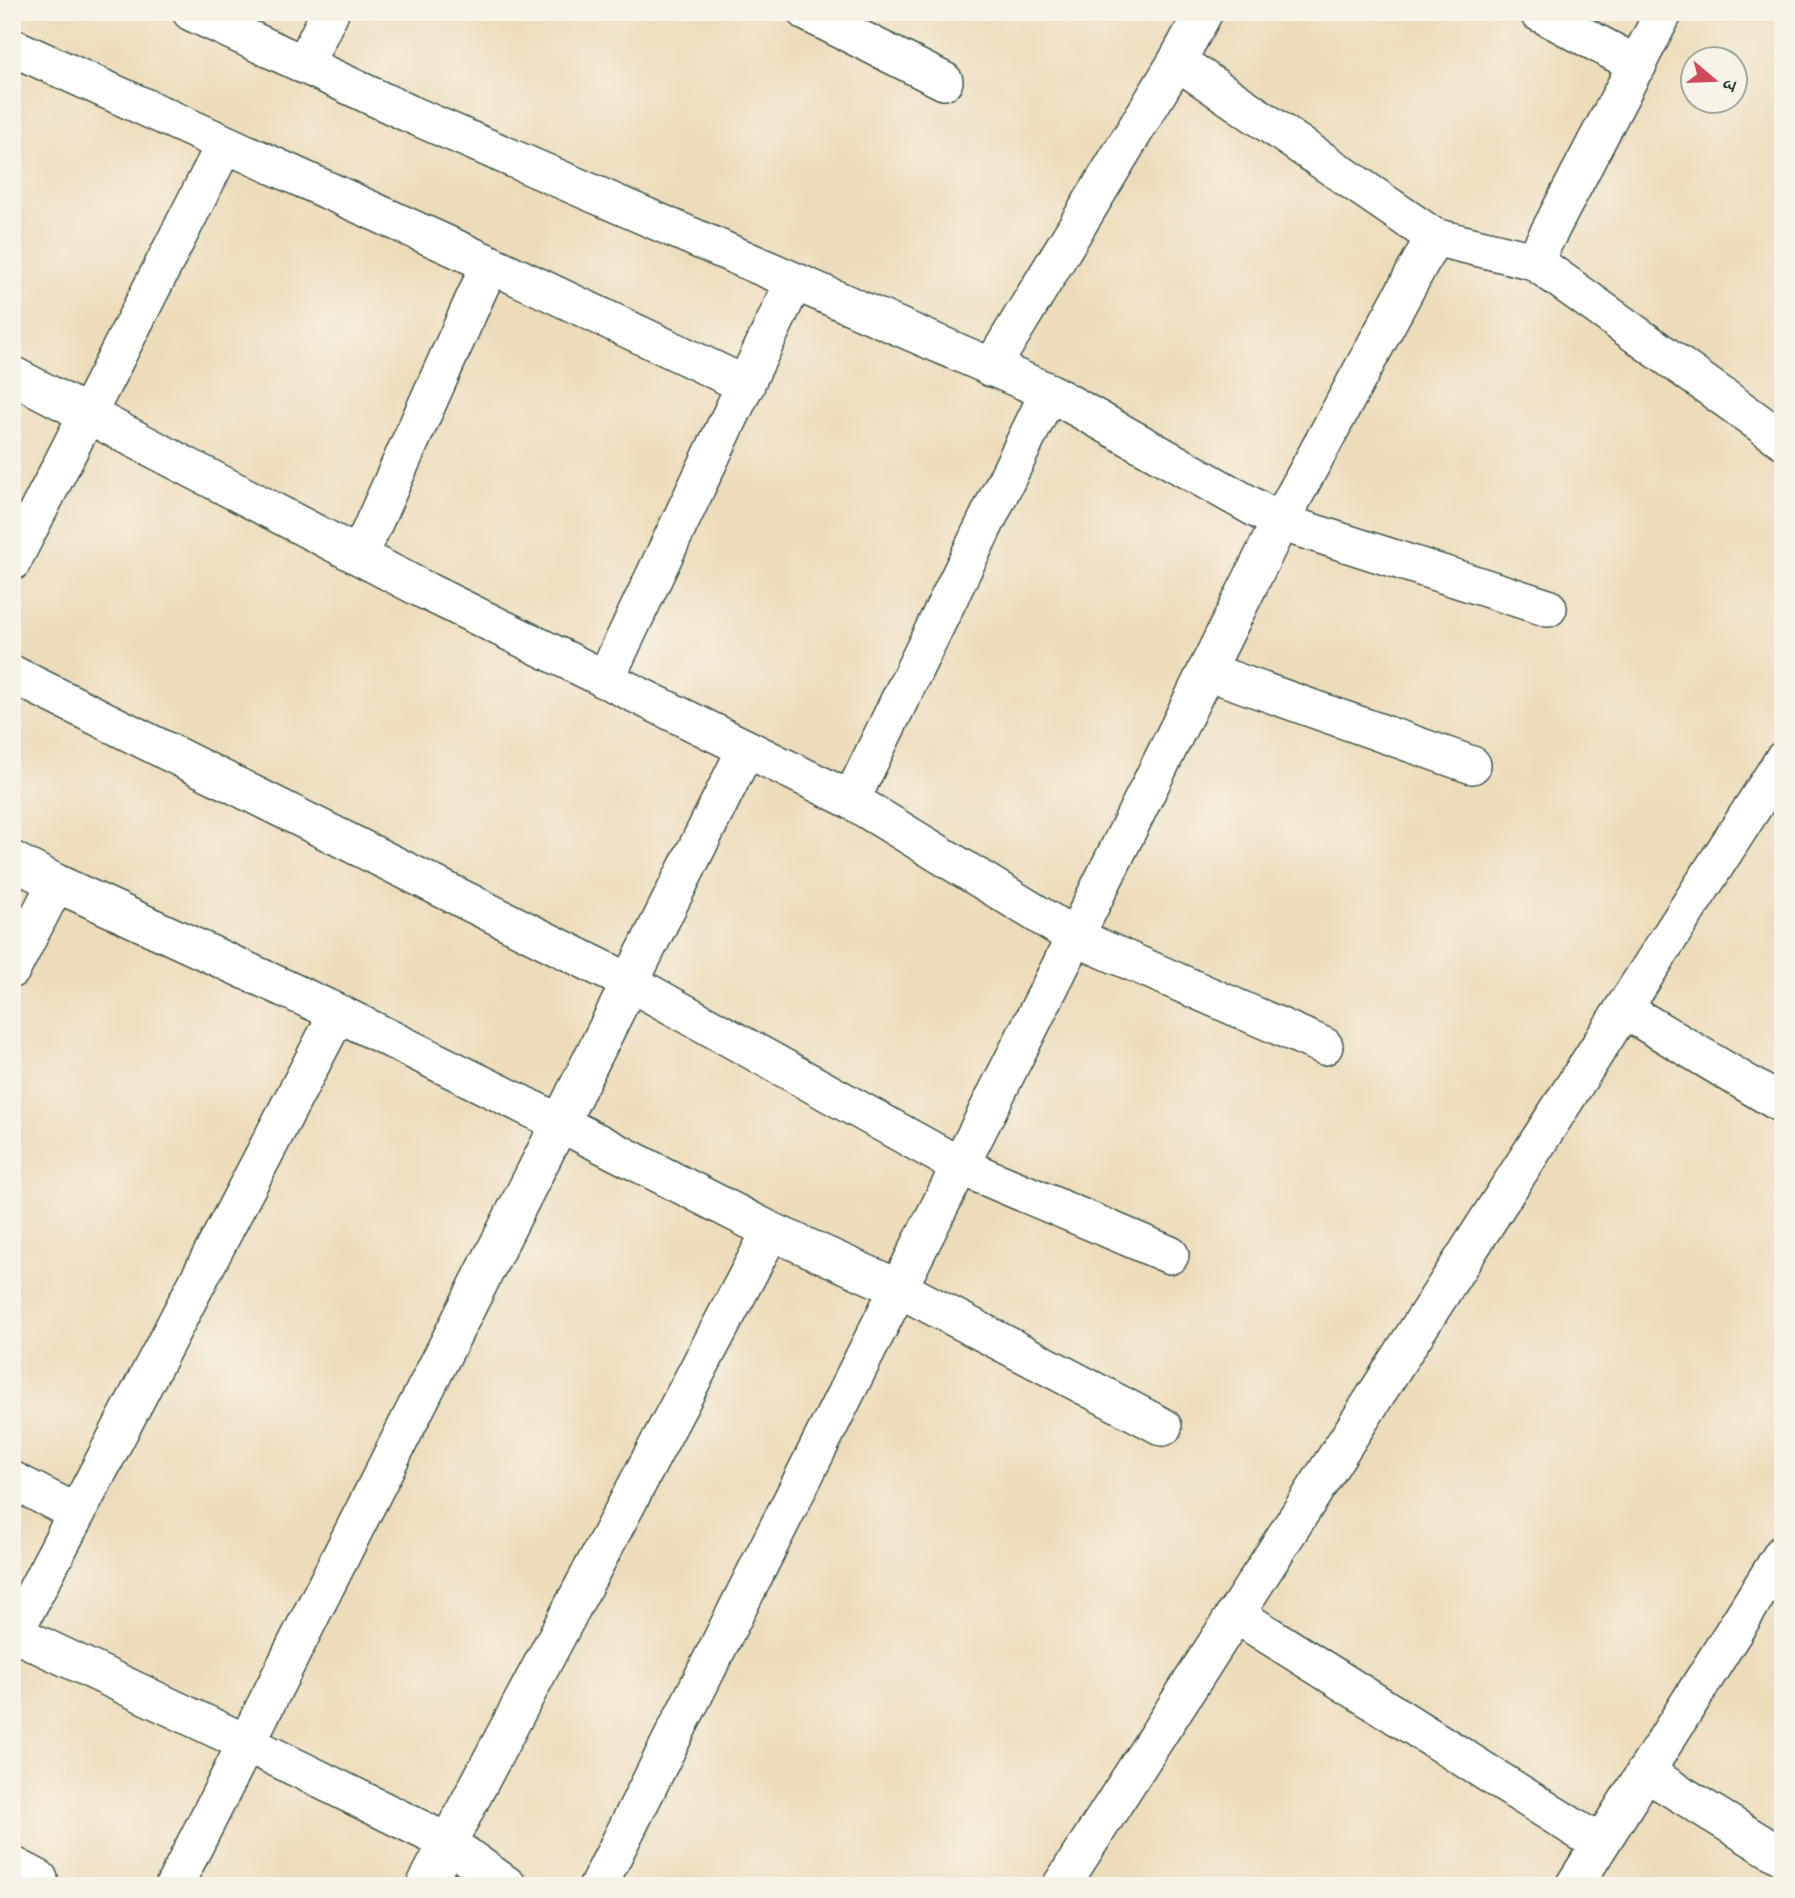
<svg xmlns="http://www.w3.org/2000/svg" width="1795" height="1898" font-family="'IM FELL Double Pica','Noto Serif Devanagari',serif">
<rect width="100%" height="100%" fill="#f7f3e8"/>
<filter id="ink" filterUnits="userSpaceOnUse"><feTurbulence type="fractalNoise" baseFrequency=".0143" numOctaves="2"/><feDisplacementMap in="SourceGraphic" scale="14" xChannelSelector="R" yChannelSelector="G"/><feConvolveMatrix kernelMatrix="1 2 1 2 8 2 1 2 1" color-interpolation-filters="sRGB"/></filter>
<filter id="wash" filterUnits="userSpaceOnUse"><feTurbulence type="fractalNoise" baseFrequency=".00686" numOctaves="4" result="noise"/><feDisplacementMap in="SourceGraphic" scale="28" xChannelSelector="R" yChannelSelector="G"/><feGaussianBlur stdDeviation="1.57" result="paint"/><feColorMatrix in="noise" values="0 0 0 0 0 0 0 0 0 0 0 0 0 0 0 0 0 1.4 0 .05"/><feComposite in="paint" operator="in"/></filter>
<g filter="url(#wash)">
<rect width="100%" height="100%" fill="#eddcba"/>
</g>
<g filter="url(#ink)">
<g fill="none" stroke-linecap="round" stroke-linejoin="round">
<defs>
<path id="street" d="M 191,12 L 408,113 L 1049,392 L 1280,522 L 1548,608
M 806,12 L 944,81
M 1538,12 L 1638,65
M 12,47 L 490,264 L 746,385
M 1177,61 L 1434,237 L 1534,261 L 1783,440
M 304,65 L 330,12
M 1534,261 L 1664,12
M 991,368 L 1177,61 L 1204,12
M 12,375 L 426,591 L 851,800 L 1075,937 L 1324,1046
M 359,556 L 490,264
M 12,562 L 225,144
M 1206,671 L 1472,765
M 12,674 L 629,982 L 960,1166 L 1170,1255
M 605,680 L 794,282
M 851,800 L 1049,392
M 12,860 L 56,883 L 338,1013 L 560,1123 L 771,1231 L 898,1288 L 1163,1427
M 12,969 L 56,883
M 1623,1009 L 1783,1105
M 338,1013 L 14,1633 L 246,1743 L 447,1842 L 508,1886
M 12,1480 L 77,1513
M 1235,1614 L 1600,1844
M 1645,1772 L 1783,1857
M 12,1865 L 39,1879
M 174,1886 L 560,1123 L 746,749
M 425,1886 L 771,1231
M 598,1886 L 1075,937 L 1280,522 L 1434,237
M 1061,1886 L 1783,760
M 1574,1886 L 1783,1553"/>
</defs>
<!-- street casing -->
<use href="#street" stroke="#3e5548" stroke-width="40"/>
<!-- street -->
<use href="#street" stroke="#fff" stroke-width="37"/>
</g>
</g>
<!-- margin -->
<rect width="1795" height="1898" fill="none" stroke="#f7f3e8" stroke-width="42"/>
<!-- north arrow -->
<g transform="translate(1714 80) rotate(109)"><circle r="33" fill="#f7f3e8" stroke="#a1aaa0" stroke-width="2"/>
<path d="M0-5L12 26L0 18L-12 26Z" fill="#d1495b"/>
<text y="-10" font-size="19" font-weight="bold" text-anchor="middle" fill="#1f3d34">उ</text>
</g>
</svg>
